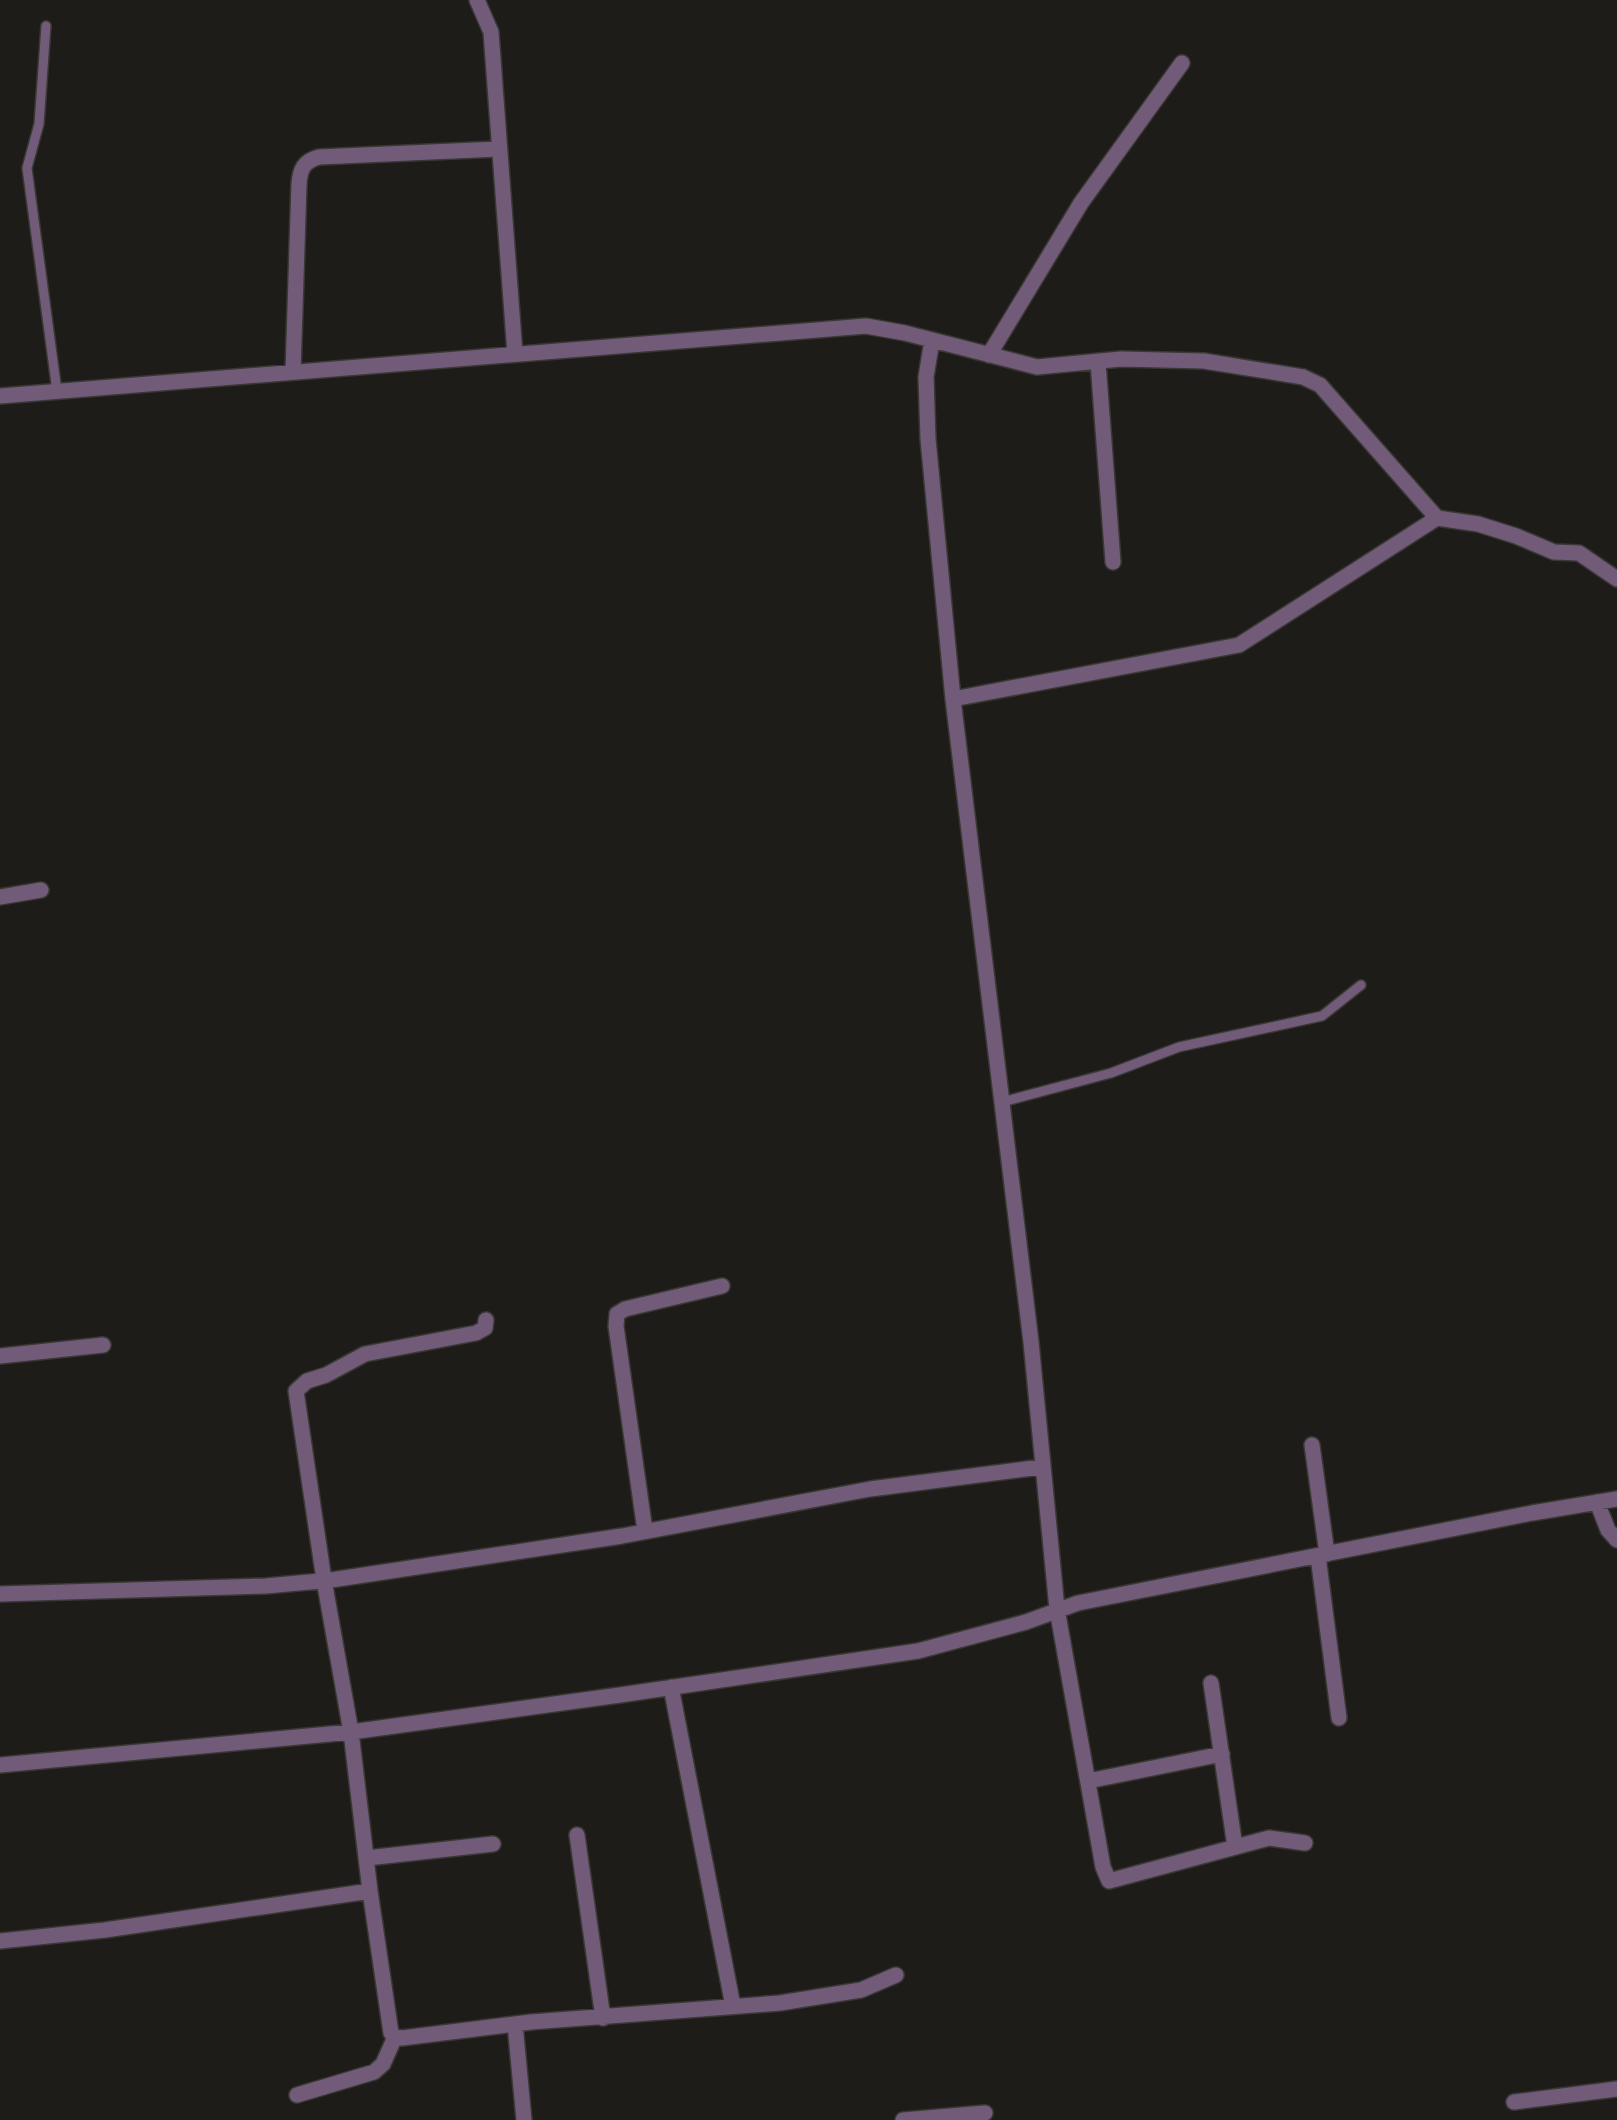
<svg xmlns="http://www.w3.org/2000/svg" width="1617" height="2120" font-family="'Noto Serif',serif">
<rect width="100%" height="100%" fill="#1d1c19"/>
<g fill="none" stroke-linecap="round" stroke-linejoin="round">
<defs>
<path id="lane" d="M 46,26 L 39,124 L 27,168 L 57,391
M 1002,1102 L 1111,1073 L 1179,1047 L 1322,1016 L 1361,985"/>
<path id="street" d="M 477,0 L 491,32 L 515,354
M 932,340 L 926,377 L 928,439 L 953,699 L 1031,1342 L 1057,1609 L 1103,1867 L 1109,1881 L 1269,1838 L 1305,1843
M 989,355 L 1081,203 L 1182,63
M 1098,362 L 1113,562
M 293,372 L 299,184 C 300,169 304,161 319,157 L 498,149
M 0,396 L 866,326 L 905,333 L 1037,367 L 1121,359 L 1204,361 L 1303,377 L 1320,385 L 1437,518 L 1478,524 L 1516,536 L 1554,552 L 1579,553 L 1617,579
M 953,699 L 1239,645 L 1437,518
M 0,897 L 41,890
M 486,1320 L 485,1328 L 476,1333 L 365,1354 L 326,1375 L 307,1381 L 296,1391 L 324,1580 L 351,1732 L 370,1891 L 391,2033 L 395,2037 L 402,2038 L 531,2022 L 780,2003 L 861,1990 L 896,1975
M 0,1356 L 103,1345
M 1312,1445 L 1327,1554
M 1597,1502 L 1608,1530 L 1617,1540
M 645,1531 L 616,1326 L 617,1314 L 625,1309 L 722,1286
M 1318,1556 L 1339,1718
M 0,1594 L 266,1586 L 331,1580 L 622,1536 L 870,1489 L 1041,1467
M 1211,1683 L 1235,1847
M 671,1687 L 733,2006
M 0,1765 L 351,1732 L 620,1695 L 918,1651 L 1026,1622 L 1078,1603 L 1532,1513 L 1617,1499
M 1088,1781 L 1222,1754
M 577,1835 L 603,2018
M 367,1858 L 493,1844
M 0,1941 L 105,1930 L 370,1891
M 515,2024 L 524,2120
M 297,2095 L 374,2072 L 383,2064 L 395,2037
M 1514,2102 L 1617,2089
M 903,2120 L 985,2113"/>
</defs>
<!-- lane casing -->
<use href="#lane" stroke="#393835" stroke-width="12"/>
<!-- street casing -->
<use href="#street" stroke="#393835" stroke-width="18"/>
<!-- lane -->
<use href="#lane" stroke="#725b79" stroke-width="9"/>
<!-- street -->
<use href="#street" stroke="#725b79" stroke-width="15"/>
</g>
</svg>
